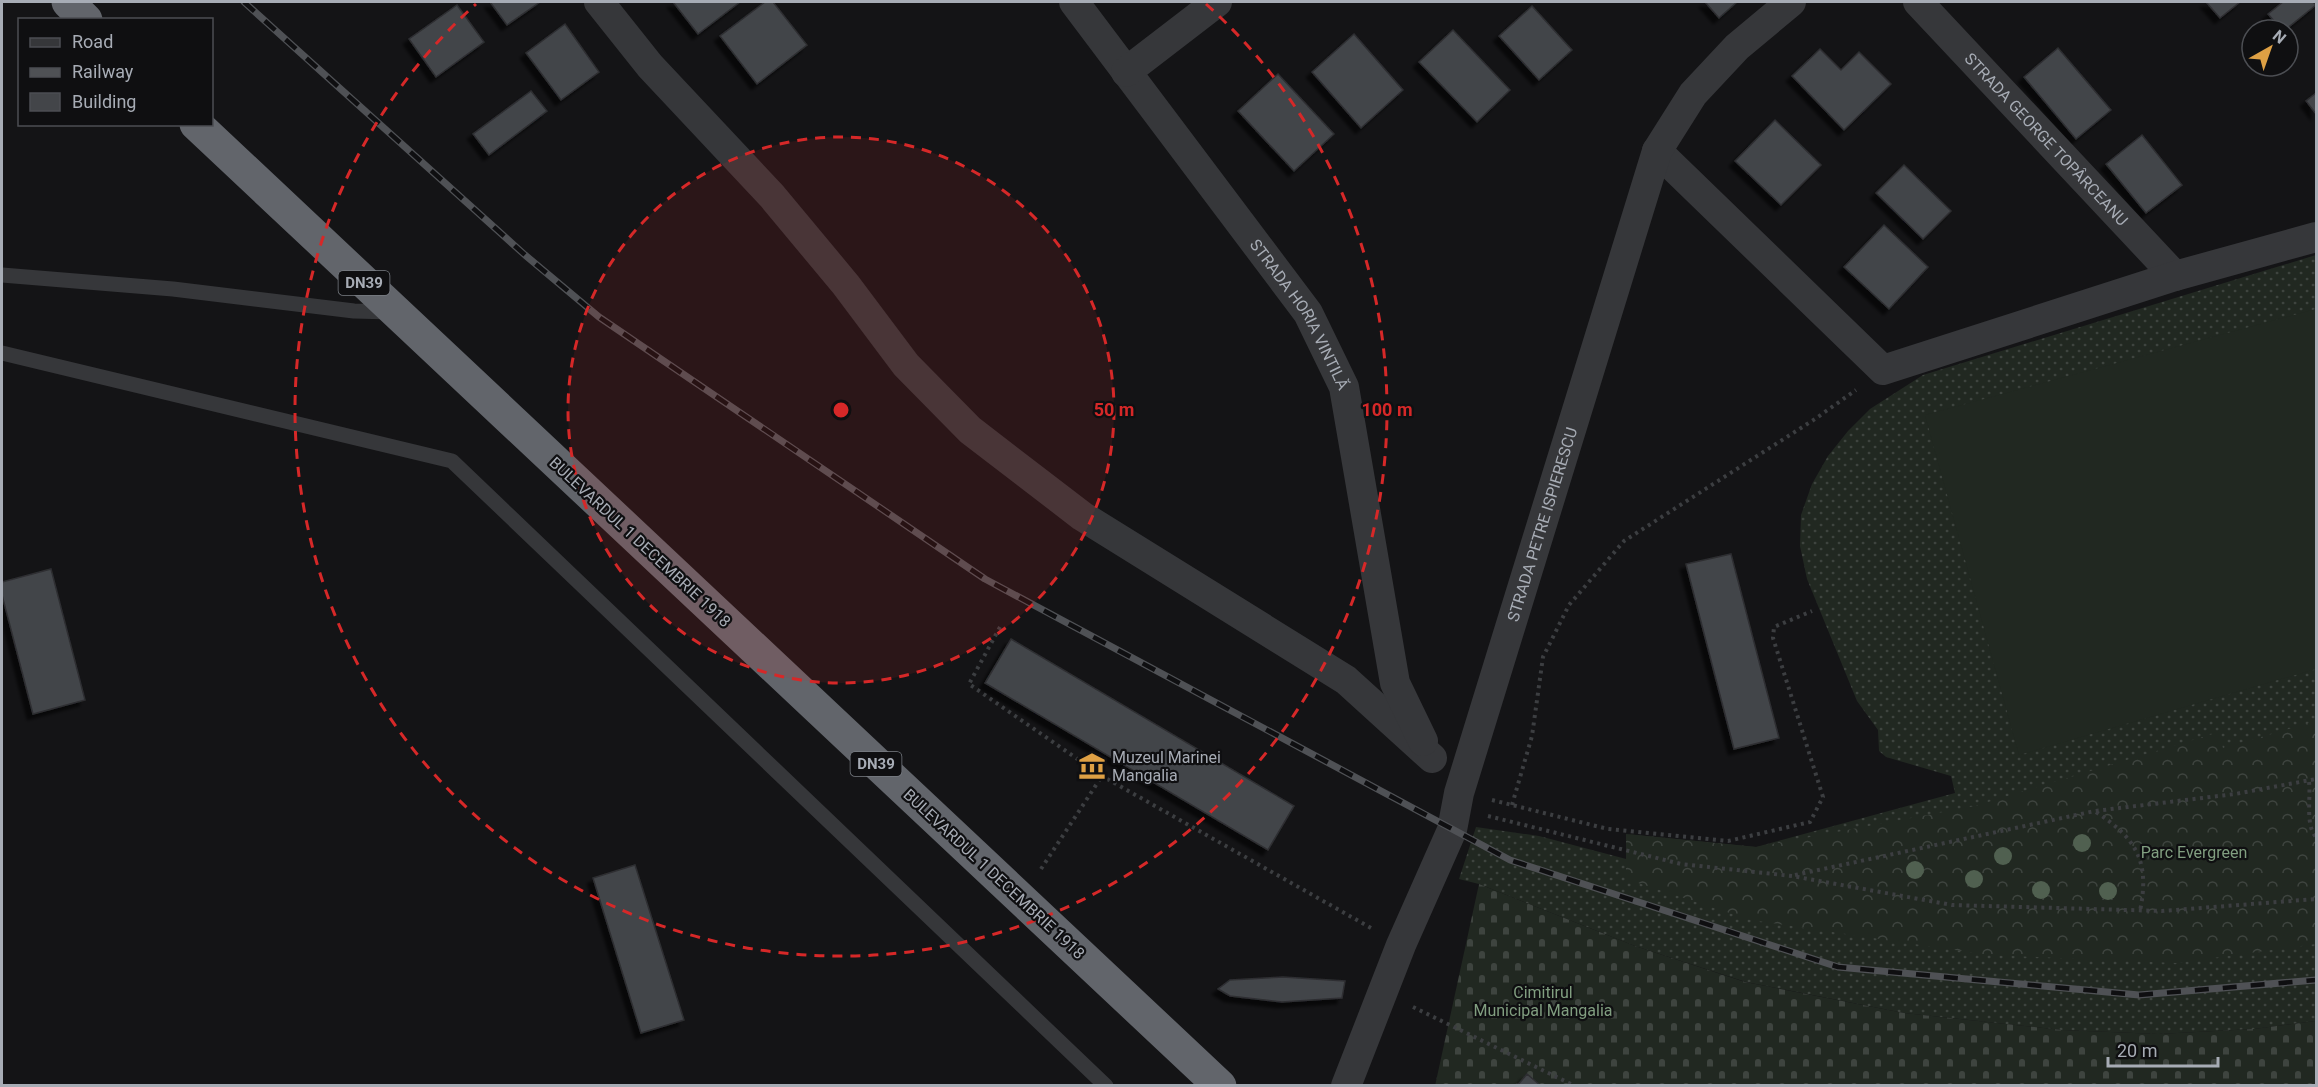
<svg xmlns="http://www.w3.org/2000/svg" width="2318" height="1087" font-family="Roboto,sans-serif">
<defs>
<pattern id="grass-dots" width="8" height="8" patternUnits="userSpaceOnUse" patternTransform="scale(1.5)"><rect width="8" height="8" fill="#212821"/><path d="M2 2h.1M6 6h.1" fill="none" stroke="#3e443f" stroke-width="1.8" stroke-linecap="round"/></pattern>
<pattern id="forest-crowns" width="20" height="18" patternUnits="userSpaceOnUse" patternTransform="scale(1.5)"><rect width="20" height="18" fill="#212821"/><path d="M2 6a3 3 0 1 1 6 0M12 15a3 3 0 1 1 6 0" fill="none" stroke="#3e443f"/></pattern>
<pattern id="cemetery-stones" width="16" height="16" patternUnits="userSpaceOnUse" patternTransform="scale(1.5)"><rect width="16" height="16" fill="#212821"/><path d="M2 7V4a2 2 0 0 1 4 0v3zM10 15v-3a2 2 0 0 1 4 0v3z" fill="#3e443f"/></pattern>
<filter id="shadow"><feDropShadow dx="-5.5" dy="5.5" stdDeviation="1.5" flood-color="#0009"/></filter>
</defs>
<rect width="100%" height="100%" fill="#141416"/>
<!-- grass -->
<path fill="url(#grass-dots)" d="M 2316,255 L 2316,773 L 1799,863 L 1626,834 L 1756,847 L 1955,793 L 1951,776 L 1886,757 L 1879,751 L 1878,730 L 1857,701 L 1807,579 L 1800,546 L 1801,515 L 1812,484 L 1828,456 L 1848,431 L 1870,409 L 1923,375 Z
M 1476,827 L 1539,836 L 1630,860 L 2316,908 L 2316,1021 L 2254,1029 L 2158,1034 L 2062,1030 L 1904,1013 L 1746,982 L 1635,946 L 1479,884 L 1459,879 Z"/>
<!-- forest -->
<path fill="url(#forest-crowns)" d="M 2316,721 L 2316,944 L 2176,963 L 1989,955 L 1751,920 L 1626,879 L 1626,834 L 1756,847 L 1975,806 L 2219,732 L 2223,748 Z"/>
<!-- cemetery -->
<path fill="url(#cemetery-stones)" d="M 1479,884 L 1635,946 L 1745,982 L 1904,1013 L 2062,1030 L 2158,1034 L 2254,1029 L 2316,1021 L 2316,1085 L 1435,1086 Z"/>
<!-- pitch -->
<path fill="#212821" d="M 2316,309 L 2316,669 L 2019,755 L 1925,415 Z"/>
<!-- building -->
<path fill="#434549" stroke="#2e2f32" stroke-width="1.5" filter="url(#shadow)" d="M 490,2 L 540,2 L 507,25 Z
M 673,2 L 740,2 L 698,34 Z
M 765,2 L 773,2 L 807,45 L 757,84 L 720,36 Z
M 1705,2 L 1737,2 L 1719,18 Z
M 2206,2 L 2240,2 L 2220,18 Z
M 2283,2 L 2313,2 L 2316,5 L 2285,30 L 2282,30 L 2268,14 Z
M 457,5 L 484,42 L 436,77 L 409,39 Z
M 1532,6 L 1572,50 L 1539,80 L 1499,36 Z
M 565,24 L 599,72 L 561,100 L 526,53 Z
M 1453,30 L 1510,90 L 1477,122 L 1419,62 Z
M 1354,34 L 1403,90 L 1361,128 L 1312,72 Z
M 2058,48 L 2111,110 L 2076,139 L 2024,77 Z
M 1820,49 L 1841,70 L 1859,52 L 1891,84 L 1844,130 L 1792,76 Z
M 1278,74 L 1334,134 L 1294,171 L 1238,111 Z
M 531,91 L 547,111 L 489,155 L 473,134 Z
M 2316,93 L 2316,114 L 2306,101 Z
M 1775,120 L 1821,165 L 1781,205 L 1735,161 Z
M 2142,135 L 2182,185 L 2146,213 L 2106,164 Z
M 1904,165 L 1951,211 L 1923,239 L 1876,193 Z
M 1884,225 L 1928,267 L 1889,309 L 1844,267 Z
M 1731,554 L 1779,738 L 1734,749 L 1686,564 Z
M 51,569 L 85,700 L 33,714 L 2,595 L 2,582 Z
M 1011,639 L 1294,806 L 1268,850 L 985,683 Z
M 635,865 L 684,1020 L 641,1033 L 593,878 Z
M 1283,977 L 1345,981 L 1342,998 L 1282,1002 L 1230,996 L 1218,989 L 1230,980 Z
M 1527,1074 L 1541,1086 L 1517,1086 Z"/>
<g fill="none" stroke-linecap="round" stroke-linejoin="round">
<!-- path -->
<path stroke="#3c3e41" stroke-width="4" stroke-dasharray="3 4.5" stroke-linecap="butt" d="M 1000,627 L 969,684 L 1102,776 L 1371,928
M 2309,782 C 2311,797 2305,825 2316,837
M 1492,800 L 1608,829 L 1728,841 L 1810,822 L 1823,797 L 1773,638 L 1774,627 L 1812,611
M 1512,805 L 1532,736 L 1543,657 L 1569,605 L 1624,541 L 1815,419 L 1856,390
M 2096,812 C 2137,839 2150,862 2140,911
M 1488,816 L 1681,864 L 1792,876 L 1952,905 L 2162,911 L 2316,899
M 1041,869 L 1102,776
M 1795,875 L 2095,811 L 2235,794 L 2316,779
M 1413,1007 L 1575,1086"/>
<!-- lane -->
<path stroke="#36373a" stroke-width="15" d="M 2,275 L 173,289 L 354,311 L 392,312
M 2,353 L 452,461 L 1106,1086"/>
<!-- street -->
<g stroke="#36373a" stroke-width="30">
<path d="M 599,2 L 650,66 L 772,196 L 846,285 L 906,365 L 970,430 L 1082,516 L 1346,680 L 1432,758"/>
<path id="s1" d="M 1074,2 L 1308,313 L 1344,387 L 1395,683 L 1423,741"/>
<path id="s2" d="M 1918,2 L 2175,276"/>
<path d="M 1126,72 L 1217,2"/>
<path d="M 1657,151 L 1883,370 L 2175,276 L 2316,237"/>
<path id="s3" d="M 1346,1086 L 1401,945 L 1452,830 L 1459,793 L 1657,151 L 1693,94 L 1737,47 L 1791,2"/>
</g>
<!-- highway -->
<path stroke="#62656b" stroke-width="33" d="M 68,2 L 86,20
M 196,124 L 1220,1086"/>
<defs>
<path id="rail" d="M 244,2 L 525,255 L 599,317 L 985,579 L 1510,860 L 1838,967 L 2139,995 L 2316,980"/>
</defs>
<!-- rail casing -->
<use href="#rail" stroke="#4f5155" stroke-width="7"/>
<!-- rail -->
<use href="#rail" stroke="#0f0f11" stroke-width="4.5" stroke-dasharray="14" stroke-linecap="butt"/>
</g>
<!-- trees -->
<g fill="#506050">
<circle cx="2082" cy="843" r="9"/>
<circle cx="2003" cy="856" r="9"/>
<circle cx="1915" cy="870" r="9"/>
<circle cx="1974" cy="879" r="9"/>
<circle cx="2041" cy="890" r="9"/>
<circle cx="2108" cy="891" r="9"/>
</g>
<!-- distance rings -->
<circle cx="841" cy="410" r="273" fill="#d62828" fill-opacity=".12"/>
<g fill="none" stroke="#d62828" stroke-width="3" stroke-dasharray="10 8">
<circle cx="841" cy="410" r="273"/>
<path d="M1206 4A546 546 0 1 1 476 4"/>
</g>
<!-- icons -->
<defs>
<symbol id="museum-bare" viewBox="-9 -9 18 18"><path d="M0-6L6-3V-2H-6V-3ZM-5-1h2V3h-2ZM-1-1h2V3h-2ZM3-1h2V3H3ZM-6 4H6V6H-6Z" fill="#dea044" stroke="#0f0f11" stroke-width="2.5" paint-order="stroke"/></symbol>
</defs>
<g fill-rule="evenodd">
<use href="#museum-bare" x="1073" y="747" width="38" height="38"/>
</g>
<g text-anchor="middle" dominant-baseline="central" stroke-width="4.5" stroke-linejoin="round" paint-order="stroke">
<!-- shield labels -->
<g fill="#0f0f11" stroke="#797d84" stroke-width="1.5">
<rect x="338.5" y="271" width="51" height="24" rx="4.5"/>
<rect x="850.5" y="752" width="51" height="24" rx="4.5"/>
</g>
<g font-size="15" font-weight="bold" fill="#a7acb5">
<text x="364" y="283">DN39</text>
<text x="876" y="764">DN39</text>
</g>
<!-- street labels -->
<g font-size="16" fill="#a7acb5" stroke="#0f0f11">
<text stroke="none"><textPath href="#s2" startOffset="188">STRADA GEORGE TOPÂRCEANU</textPath></text>
<text stroke="none"><textPath href="#s1" startOffset="386">STRADA HORIA VINTILĂ</textPath></text>
<text stroke="none"><textPath href="#s3" startOffset="596">STRADA PETRE ISPIERESCU</textPath></text>
<text transform="translate(640 542) rotate(43)">BULEVARDUL 1 DECEMBRIE 1918</text>
<text transform="translate(994 874) rotate(43)">BULEVARDUL 1 DECEMBRIE 1918</text>
</g>
<!-- poi labels -->
<g font-size="16" fill="#a7acb5" stroke="#0f0f11" text-anchor="start">
<text x="1112" y="757">Muzeul Marinei<tspan x="1112" dy="18">Mangalia</tspan></text>
</g>
<!-- park labels -->
<g font-size="16" fill="#819e80" stroke="#0f0f11">
<text x="2194" y="852">Parc Evergreen</text>
<text x="1543" y="992">Cimitirul<tspan x="1543" dy="18">Municipal Mangalia</tspan></text>
</g>
</g>
<circle cx="841" cy="410" r="9" fill="#d62828" stroke="#0f0f11" stroke-width="3"/>
<g font-size="18" text-anchor="middle" font-weight="bold" fill="#d62828" stroke="#0f0f11" stroke-width="4.5" stroke-linejoin="round" paint-order="stroke">
<text x="1114" y="416">50 m</text>
<text x="1387" y="416">100 m</text>
</g>
<!-- border -->
<rect width="2318" height="1087" fill="none" stroke="#a7acb5" stroke-width="6"/>
<!-- legend -->
<rect x="18" y="18" width="195" height="108" fill="#0f0f11" stroke="#4c4e53" stroke-width="1.5"/>
<rect x="30" y="38" width="30" height="9" fill="#36373a" stroke="#4c4e53" stroke-width="1.5"/>
<text x="72" y="48" font-size="18" fill="#a7acb5">Road</text>
<rect x="30" y="68" width="30" height="9" fill="#4f5155" stroke="#4c4e53" stroke-width="1.5"/>
<text x="72" y="78" font-size="18" fill="#a7acb5">Railway</text>
<rect x="30" y="93" width="30" height="18" fill="#434549" stroke="#4c4e53" stroke-width="1.5"/>
<text x="72" y="108" font-size="18" fill="#a7acb5">Building</text>
<!-- north arrow -->
<g transform="translate(2270 48) rotate(40)"><circle r="28" fill="#0f0f11" stroke="#4c4e53" stroke-width="1.5"/>
<path d="M0-4.5L10 22L0 15L-10 22Z" fill="#dea044"/>
<text y="-9" font-size="16" font-weight="bold" text-anchor="middle" fill="#a7acb5">N</text>
</g>
<!-- scale -->
<path d="M2108 1057v9h110v-9" fill="none" stroke="#a7acb5" stroke-width="3"/>
<text x="2117" y="1057" font-size="18" fill="#a7acb5" stroke="#0f0f11" stroke-width="4.5" paint-order="stroke">20 m</text>
</svg>
